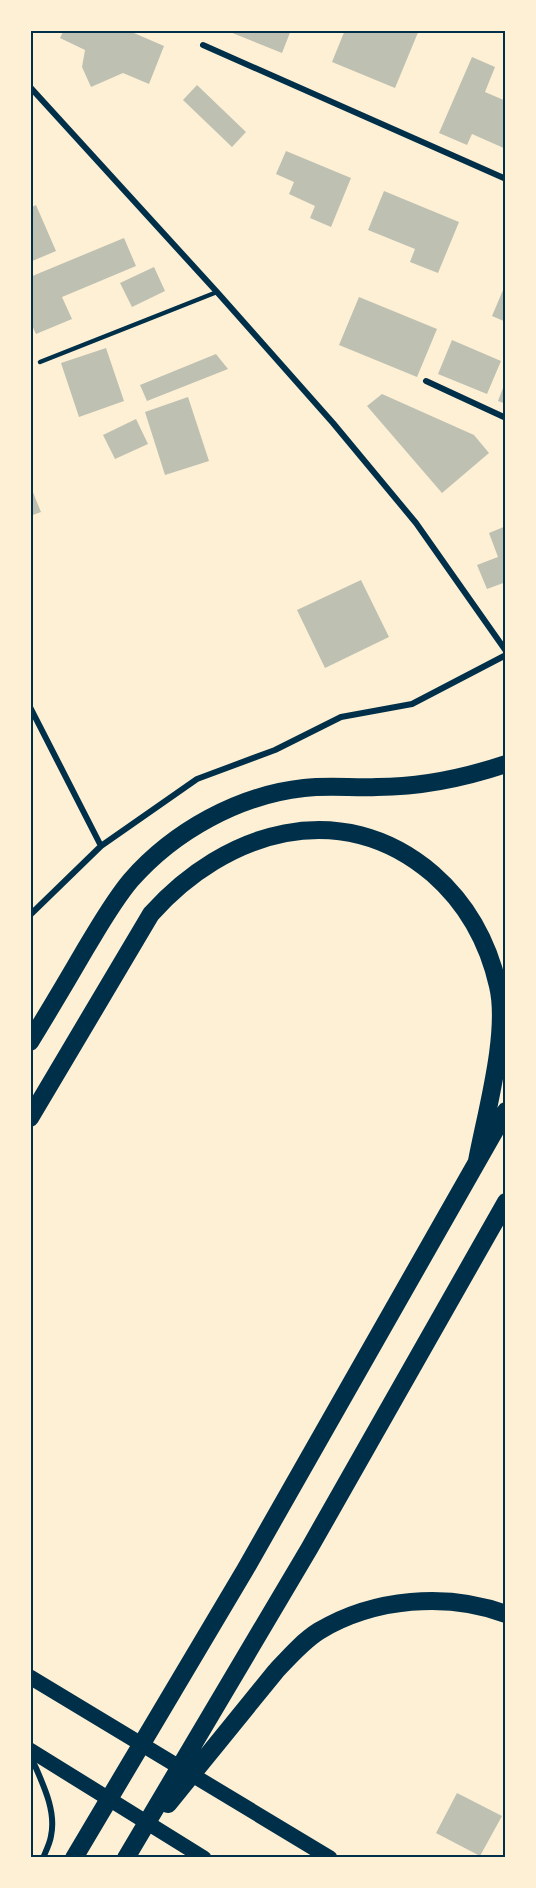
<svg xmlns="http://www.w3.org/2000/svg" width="536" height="1888" font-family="Arial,sans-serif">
<rect width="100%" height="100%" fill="#fdf0d5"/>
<!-- building -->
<path fill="#bec0b2" d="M 64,30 L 127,30 L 164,46 L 149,84 L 123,73 L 91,87 L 82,67 L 85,50 L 60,38 Z
M 225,30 L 291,30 L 282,53 Z
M 345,30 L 419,30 L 395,88 L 332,62 Z
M 472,57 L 495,67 L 485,92 L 506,101 L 506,149 L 472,134 L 467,145 L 439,133 Z
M 197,85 L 246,132 L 232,147 L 183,100 Z
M 286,151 L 351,178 L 331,227 L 310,218 L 315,206 L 289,194 L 294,182 L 276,174 Z
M 384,191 L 459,222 L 438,273 L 410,262 L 415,249 L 368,230 Z
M 36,205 L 56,251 L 30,262 L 30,208 Z
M 124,238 L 136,266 L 62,297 L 72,319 L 36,334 L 30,321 L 30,277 Z
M 154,267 L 165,291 L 132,307 L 120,283 Z
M 506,283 L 506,322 L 492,316 Z
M 359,297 L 437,329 L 417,377 L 339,345 Z
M 452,340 L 501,361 L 487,394 L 438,374 Z
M 106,348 L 124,401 L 79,417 L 61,363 Z
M 216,354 L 228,369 L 147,401 L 140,385 Z
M 506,380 L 506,404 L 498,401 Z
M 382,394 L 474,435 L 489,453 L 442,493 L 367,406 Z
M 188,397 L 209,461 L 165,475 L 145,412 Z
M 136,419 L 148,444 L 115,459 L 103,435 Z
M 30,485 L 41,512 L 30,516 Z
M 506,526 L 506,582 L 487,589 L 477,565 L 498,557 L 489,533 Z
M 361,580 L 389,637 L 325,668 L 297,610 Z
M 457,1793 L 502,1816 L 480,1856 L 436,1833 Z"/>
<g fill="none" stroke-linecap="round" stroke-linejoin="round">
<!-- service -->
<path stroke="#003049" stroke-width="4.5" d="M 40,362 L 217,292"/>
<!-- minor -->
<path stroke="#003049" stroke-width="6" d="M 203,45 L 506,179
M 30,87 L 217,292 L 333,423 L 416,523 L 506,651
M 426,381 L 506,418
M 30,707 L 101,846
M 30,915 L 101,846 L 197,779 L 275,750 L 341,717 L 412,704 L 506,655
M 30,1754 C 40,1779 57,1808 51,1836 C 50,1843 46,1851 43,1858"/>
<!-- primary -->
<path stroke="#003049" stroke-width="15" d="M 30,1677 L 330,1858
M 30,1750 L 204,1858"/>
<!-- motorway -->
<path stroke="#003049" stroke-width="18" d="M 30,1042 C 49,1011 68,979 86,948 C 100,925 114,900 131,880 C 174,831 239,795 304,788 C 328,785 353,788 377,787 C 421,787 464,778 506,764
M 30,1118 L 151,914 C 225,831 341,795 433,874 C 466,903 488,942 498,986 C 509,1033 486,1113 477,1161
M 168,1804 L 276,1671 C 289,1657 303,1641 319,1631 C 374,1598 447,1592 506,1614
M 74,1858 L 245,1570 L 506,1111
M 126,1858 L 309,1549 L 506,1202"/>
</g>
<!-- border -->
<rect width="536" height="1888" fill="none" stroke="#fdf0d5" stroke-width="63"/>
<rect x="32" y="32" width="472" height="1824" fill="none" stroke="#003049" stroke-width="2"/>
</svg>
